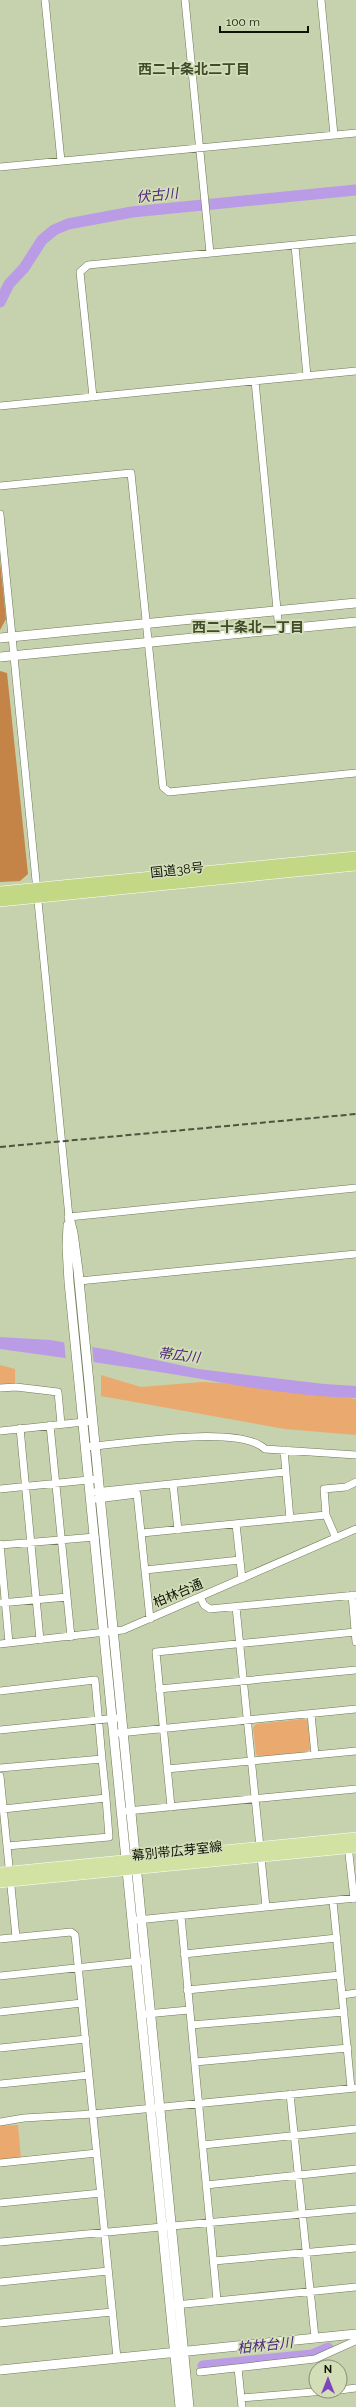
<svg xmlns="http://www.w3.org/2000/svg" width="356" height="2407" font-family="Raleway,'Noto Sans JP',sans-serif">
<rect width="100%" height="100%" fill="#c6d1ad"/>
<!-- green -->
<path fill="#eaa96f" d="M 0,1365 L 15,1369 L 15,1383 L 0,1384 Z
M 101,1375 L 141,1387 L 202,1382 L 240,1384 L 356,1399 L 356,1435 L 285,1429 L 101,1396 Z
M 304,1719 L 308,1721 L 310,1749 L 307,1752 L 260,1757 L 256,1754 L 253,1727 L 256,1724 Z
M 18,2125 L 21,2159 L 0,2161 L 0,2126 Z"/>
<!-- forest -->
<path fill="#c48347" d="M 0,561 L 6,619 L 0,630 Z
M 0,671 L 7,673 L 28,874 L 20,881 L 0,882 Z"/>
<!-- water -->
<path fill="#b99be6" d="M 0,1337 L 50,1340 L 110,1350 L 198,1369 L 324,1384 L 356,1386 L 356,1398 C 301,1396 250,1388 196,1378 C 131,1367 65,1358 0,1349 Z"/>
<!-- pier -->
<path fill="#c6d1ad" d="M 64,1341 L 92,1345 L 94,1365 L 66,1361 Z"/>
<g fill="none" stroke-linecap="round" stroke-linejoin="round">
<!-- river -->
<path stroke="#b99be6" stroke-width="11" d="M 0,302 L 9,284 L 24,268 L 42,240 L 54,230 L 68,224 L 132,212 L 356,190
M 203,2366 L 312,2355 L 328,2348"/>
<defs>
<path id="minor" d="M 45,0 L 61,161
M 185,0 L 210,253
M 321,0 L 334,135
M 0,167 L 356,133
M 295,246 L 307,376
M 255,381 L 279,630
M 93,397 L 80,272 L 88,265 L 356,239
M 0,406 L 356,371
M 0,486 L 131,473 L 163,787 L 169,792 L 356,773
M 0,514 L 69,1217 L 356,1188
M 79,1281 L 356,1254
M 0,1388 L 16,1387 L 58,1392 L 61,1424
M 50,1425 L 71,1637
M 20,1428 L 40,1640
M 0,1431 L 93,1421
M 86,1447 C 123,1444 239,1424 265,1449 L 356,1455
M 284,1450 L 290,1519
M 173,1484 L 178,1530
M 0,1489 L 98,1479
M 94,1492 L 285,1472
M 97,1499 L 137,1494 L 150,1619
M 326,1515 L 324,1489 L 346,1487 L 356,1482
M 236,1524 L 242,1579
M 142,1533 L 326,1515 L 336,1538
M 0,1544 L 9,1643
M 0,1545 L 95,1537
M 145,1570 L 240,1560
M 352,1595 L 356,1642
M 200,1597 L 204,1605 L 210,1609 L 356,1595
M 0,1603 L 67,1597
M 236,1607 L 266,1907
M 0,1644 L 123,1630 L 356,1529
M 159,1689 L 356,1670
M 0,1691 L 95,1680 L 102,1759 L 0,1768
M 311,1714 L 315,1755
M 0,1730 L 117,1718
M 119,1733 L 356,1709
M 167,1769 L 356,1751
M 0,1776 L 16,1937
M 171,1807 L 156,1652 L 355,1632
M 3,1809 L 106,1798 L 102,1759
M 127,1811 L 356,1789
M 348,1845 L 354,1899
M 7,1846 L 109,1837 L 106,1798
M 333,1901 L 351,2088
M 181,1916 L 217,2300
M 137,1920 L 356,1898
M 0,1939 L 71,1932 L 75,1935 L 117,2358
M 184,1954 L 337,1938
M 0,1976 L 141,1961
M 187,1990 L 340,1975
M 342,1995 L 356,1993
M 0,2012 L 82,2003
M 146,2014 L 189,2010
M 191,2025 L 344,2012
M 0,2048 L 86,2039
M 195,2062 L 348,2048
M 0,2084 L 89,2075
M 290,2094 L 315,2338
M 0,2122 L 24,2118 L 93,2114 L 356,2088
M 203,2145 L 356,2129
M 0,2163 L 97,2153
M 206,2185 L 356,2169
M 0,2203 L 101,2193
M 0,2242 L 356,2209
M 214,2261 L 356,2248
M 0,2282 L 108,2271
M 175,2305 L 356,2287
M 0,2323 L 112,2312
M 238,2368 L 242,2407
M 200,2372 L 315,2359 L 355,2341
M 340,2390 L 356,2388
M 242,2398 L 325,2391"/>
<path id="tertiary" d="M 0,638 L 356,603
M 0,657 L 356,622
M 69,1217 L 73,1233 L 78,1270 L 189,2407
M 68,1225 L 67,1247 L 69,1282 L 180,2407
M 0,2370 L 356,2334"/>
<path id="primary" d="M 0,1873 L 356,1838
M 0,1882 L 356,1847"/>
<path id="trunk" d="M 0,892 L 356,857
M 0,901 L 356,865"/>
</defs>
<!-- minor casing -->
<use href="#minor" stroke="#6e7957" stroke-width="8"/>
<!-- tertiary casing -->
<use href="#tertiary" stroke="#6e7957" stroke-width="10"/>
<!-- primary casing -->
<use href="#primary" stroke="#fff" stroke-width="12"/>
<!-- trunk casing -->
<use href="#trunk" stroke="#fff" stroke-width="12"/>
<!-- minor -->
<use href="#minor" stroke="#fff" stroke-width="7"/>
<!-- tertiary -->
<use href="#tertiary" stroke="#fff" stroke-width="9"/>
<!-- primary -->
<use href="#primary" stroke="#d1e2a3" stroke-width="11"/>
<!-- trunk -->
<use href="#trunk" stroke="#c2d884" stroke-width="11"/>
<!-- rail -->
<path stroke="#4e543f" stroke-width="2" stroke-dasharray="6 3" stroke-linecap="butt" d="M 0,1147 L 356,1114"/>
</g>
<g text-anchor="middle" dominant-baseline="central" stroke-width="3.5" stroke-linejoin="round" paint-order="stroke">
<!-- street labels -->
<g font-size="13" fill="#0f1306" stroke="#d3deb9">
<text transform="translate(177 870) rotate(-6)">国道38号</text>
<text transform="translate(178 1593) rotate(-23)">柏林台通</text>
<text transform="translate(177 1851) rotate(-6)">幕別帯広芽室線</text>
</g>
<!-- neighbourhood labels -->
<g font-size="14" font-weight="bold" fill="#414a2b" stroke="#d3deb9">
<text x="194" y="69">西二十条北二丁目</text>
<text x="248" y="627">西二十条北一丁目</text>
</g>
<!-- water labels -->
<g font-size="14" font-style="italic" fill="#4e257b" stroke="#d3deb9">
<text transform="translate(157 195) rotate(-6)">伏古川</text>
<text transform="translate(179 1355) rotate(7)">帯広川</text>
<text transform="translate(265 2345) rotate(-6)">柏林台川</text>
</g>
</g>
<!-- north arrow -->
<g transform="translate(328 2379)"><circle r="19" fill="#d3deb9" stroke="#858d71"/>
<path d="M0-3L7 15L0 10L-7 15Z" fill="#7c45bc"/>
<text y="-6" font-size="11" font-weight="bold" text-anchor="middle" fill="#0f1306">N</text>
</g>
<!-- scale -->
<path d="M220 26v6h88v-6" fill="none" stroke="#0f1306" stroke-width="2"/>
<text x="226" y="26" font-size="12" fill="#0f1306" stroke="#d3deb9" stroke-width="3" paint-order="stroke">100 m</text>
</svg>
